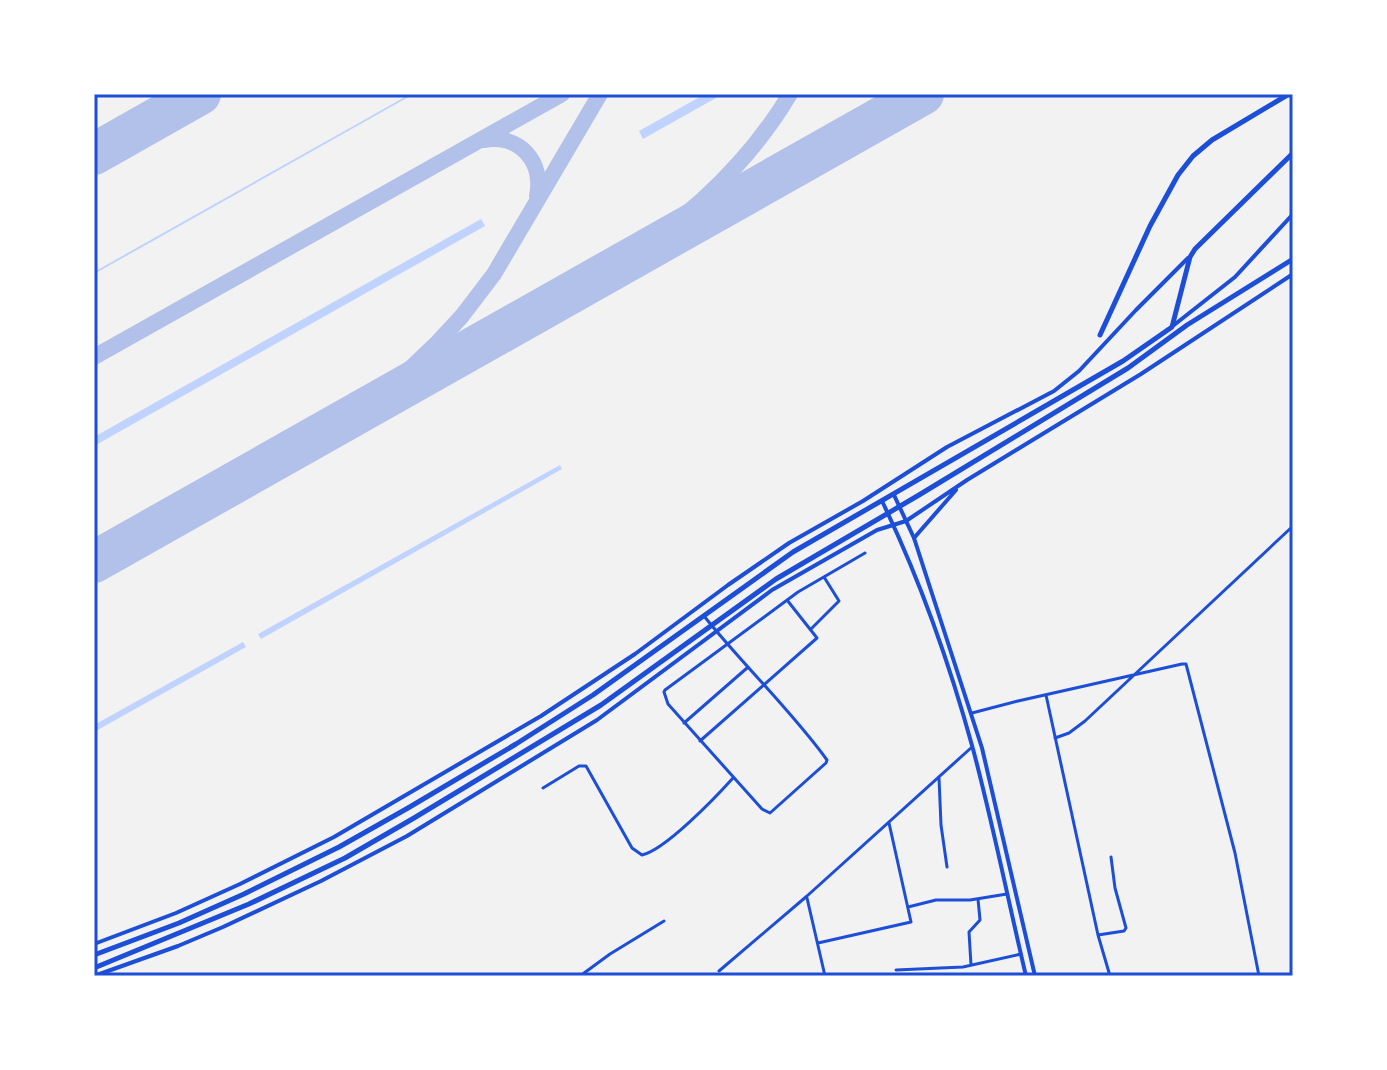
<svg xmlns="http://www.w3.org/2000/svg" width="1387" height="1070" font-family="'PT Sans Narrow',sans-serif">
<rect width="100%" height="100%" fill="#f2f2f2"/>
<!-- water -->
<path fill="#bfd3fe" d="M 705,94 L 723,94 L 643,139 L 639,131 Z
M 481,219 L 485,226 L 94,446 L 94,437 Z
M 560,465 L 562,469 L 261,639 L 258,634 Z
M 243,642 L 246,647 L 94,732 L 94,725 Z"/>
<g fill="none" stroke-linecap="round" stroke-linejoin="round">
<!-- stream -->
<path stroke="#bfd3fe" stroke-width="2" d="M 94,273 L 412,94"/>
<!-- taxiway -->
<path stroke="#b2c1ea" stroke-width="16" d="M 484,140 C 519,134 544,161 537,196
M 593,280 C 672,231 741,176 790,94
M 94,357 L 562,94
M 323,432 L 397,381 L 438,342 L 462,316 L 494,274 L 600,94"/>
<!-- runway -->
<path stroke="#b2c1ea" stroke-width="42" d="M 94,154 L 200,94
M 94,562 L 923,94"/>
<!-- minor -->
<path stroke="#1d4ed8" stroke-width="3" d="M 704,616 C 743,665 790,709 827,760 L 826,763 L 770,813 L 762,809 L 668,704 L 664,692 L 665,690 L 798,592 L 865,553
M 811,629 L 839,601 L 824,577
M 1046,695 L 1098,935 L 1110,976
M 972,713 L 1018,701 L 1182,664 L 1186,664 L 1235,853 L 1259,976
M 684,723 L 747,668
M 1055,738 L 1069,733 L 1085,721 L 1293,526
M 700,741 L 817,638 L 787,600
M 939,778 L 941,825 L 947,867
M 543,788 L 579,766 L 586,766 L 632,848 L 642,855 C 665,850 715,798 733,778
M 807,898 L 825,976
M 908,907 L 936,900 L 970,900 L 1007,894
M 1292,911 L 1293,912
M 1098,935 L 1124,931 L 1126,928 L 1115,888 L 1111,857
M 818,943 L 911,922 L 889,823
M 971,965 L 969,932 L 980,920 L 978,899
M 896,970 L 963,967 L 1021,954
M 719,971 L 807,896 L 972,747
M 580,976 L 610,954 L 664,921"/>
<!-- tertiary -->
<path stroke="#1d4ed8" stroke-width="4" d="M 914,538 L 956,490
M 94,944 L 176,913 L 240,884 L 334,837 L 541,716 L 635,654 L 728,585 L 789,543 L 863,501 L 947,447 L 1054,391 L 1079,371 L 1136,310 L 1188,258
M 94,976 L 178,946 L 223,927 L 321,881 L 407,836 L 597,720 L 772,590 L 877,530 L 906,521 L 967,480 L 1141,374 L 1293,274"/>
<!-- secondary -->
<path stroke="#1d4ed8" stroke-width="4" d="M 1174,325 L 1235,277 L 1293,214
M 894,495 L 914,538 L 982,748 L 1035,976
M 882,501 C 920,580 950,665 973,749 C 993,824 1008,900 1026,976"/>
<!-- trunk -->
<path stroke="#1d4ed8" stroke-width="5" d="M 1100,335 L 1150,226 L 1178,175 L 1193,156 L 1212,140 L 1289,94
M 94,955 L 179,923 L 244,894 L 339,847 L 408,808 L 516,744 L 593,695 L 793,552 L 1123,361 L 1172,327 L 1190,257 L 1195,249 L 1293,153
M 94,968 L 249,904 L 345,858 L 414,818 L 601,705 L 776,579 L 919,495 L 1128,368 L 1187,325 L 1293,259"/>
</g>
<!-- border -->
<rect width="1387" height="1070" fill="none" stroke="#ffffff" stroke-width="192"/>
<rect x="96" y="96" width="1195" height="878" fill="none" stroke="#1d4ed8" stroke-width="3"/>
</svg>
